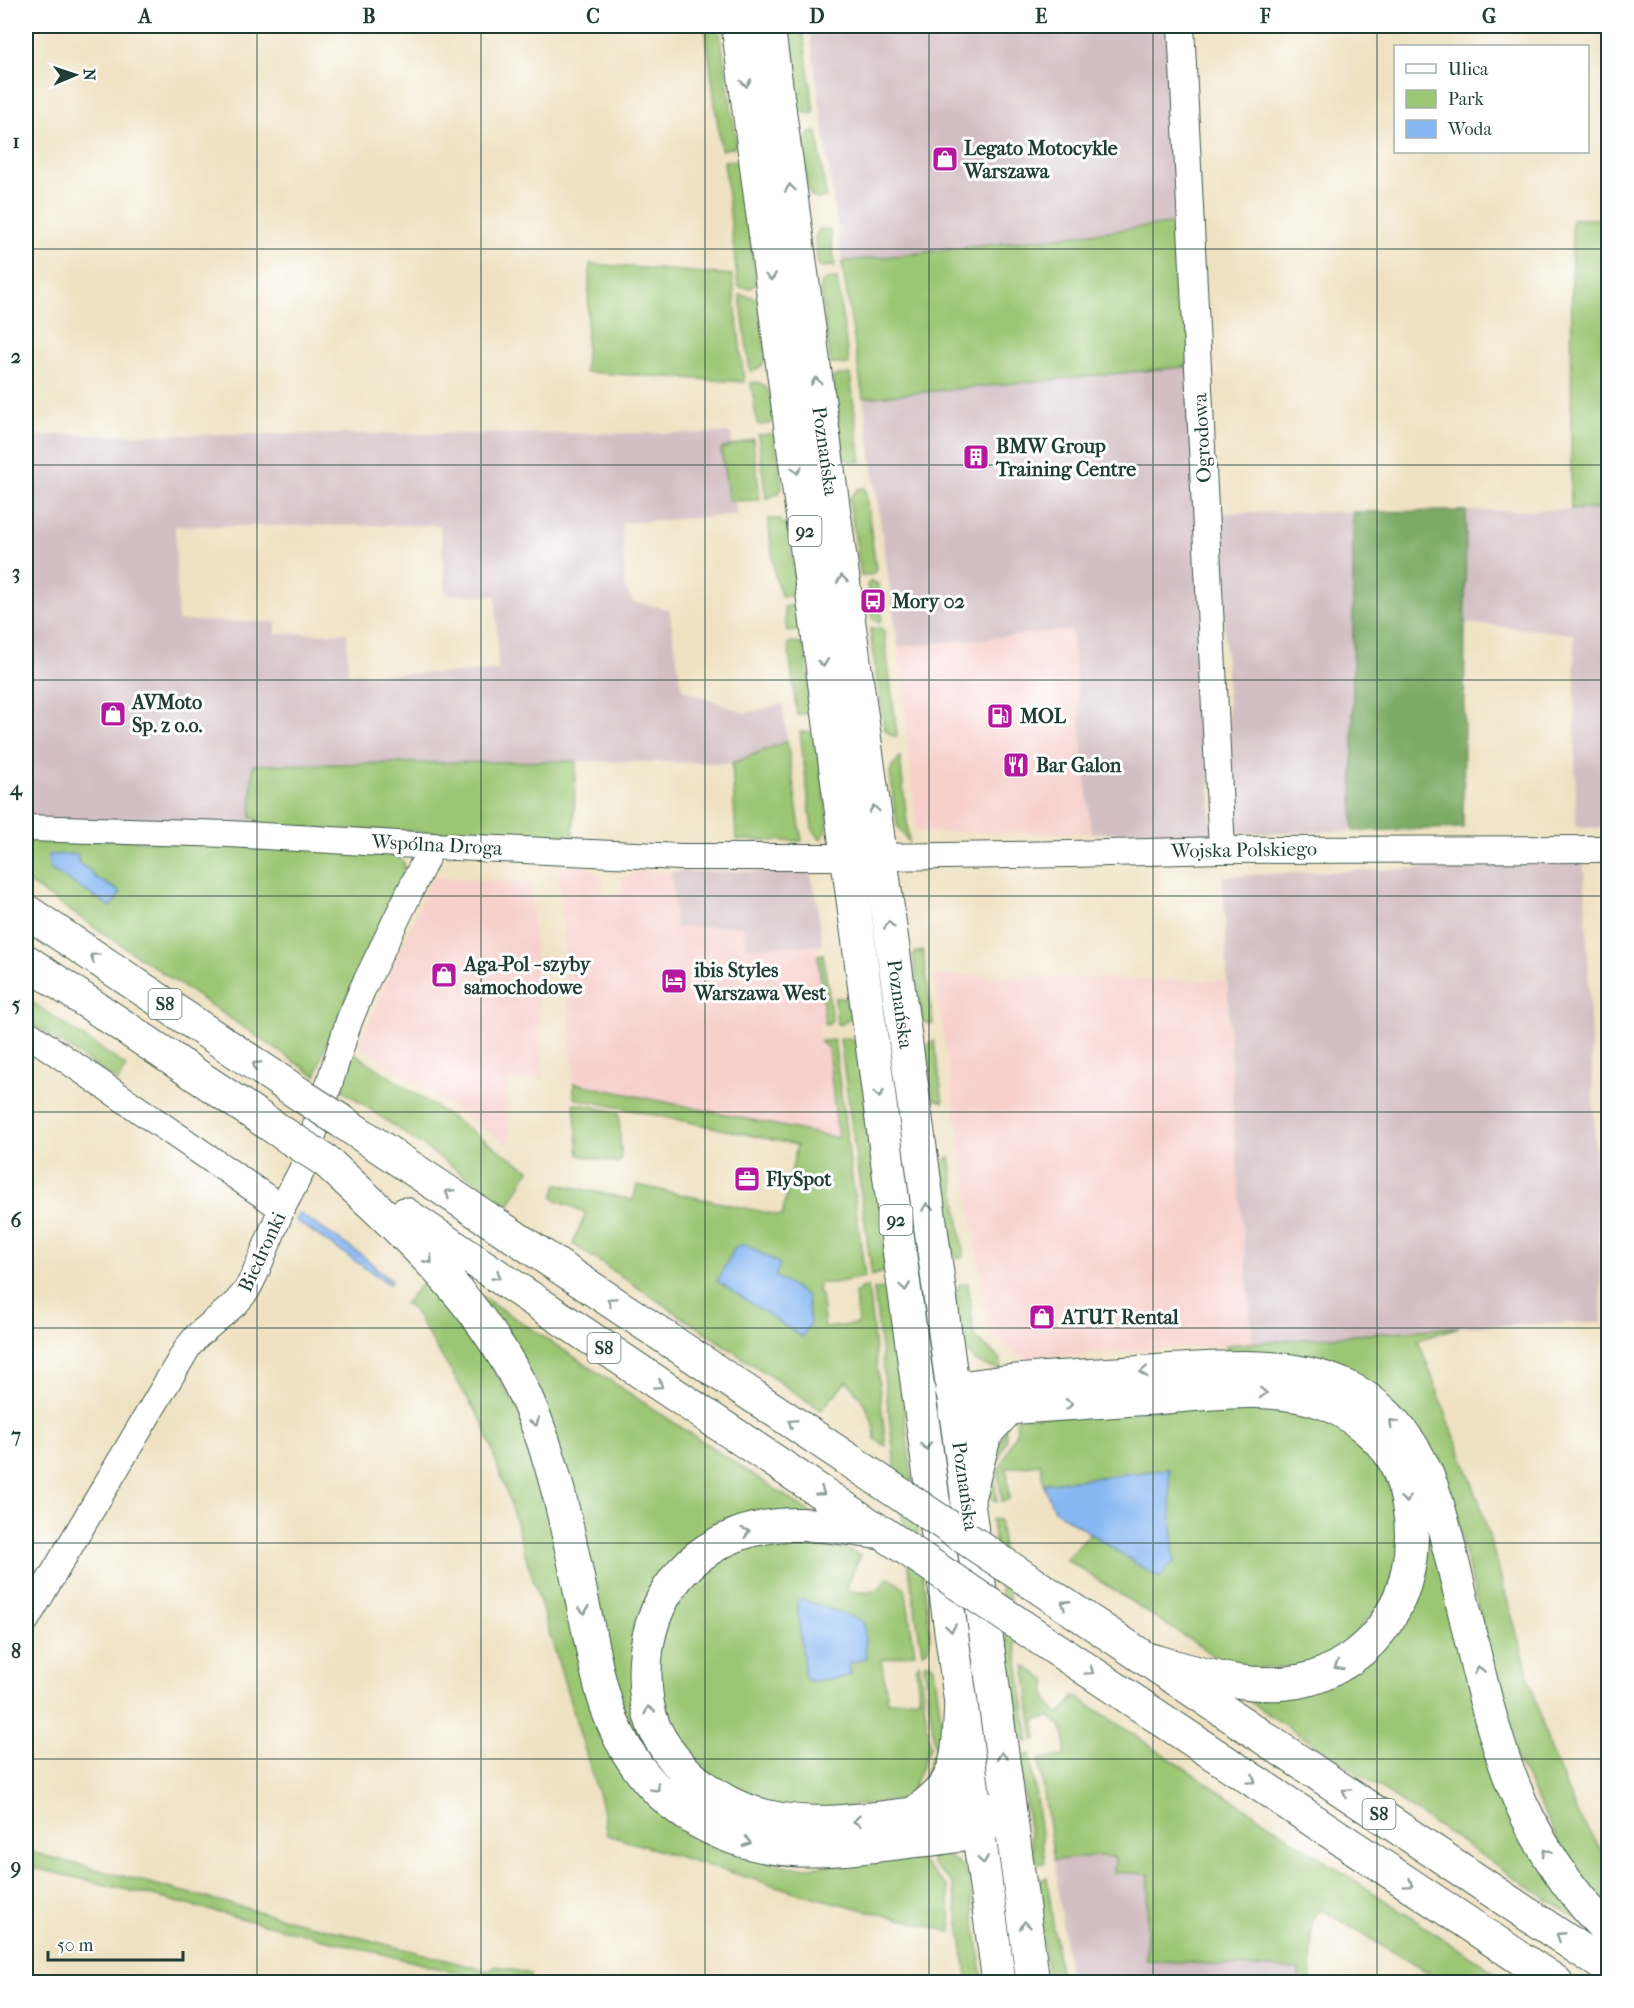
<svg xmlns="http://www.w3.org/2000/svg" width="1634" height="2008" font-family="'IM FELL French Canon',serif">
<rect width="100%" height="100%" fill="#fff"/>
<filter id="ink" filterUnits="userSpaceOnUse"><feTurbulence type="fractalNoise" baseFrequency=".0167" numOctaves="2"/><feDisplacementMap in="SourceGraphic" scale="12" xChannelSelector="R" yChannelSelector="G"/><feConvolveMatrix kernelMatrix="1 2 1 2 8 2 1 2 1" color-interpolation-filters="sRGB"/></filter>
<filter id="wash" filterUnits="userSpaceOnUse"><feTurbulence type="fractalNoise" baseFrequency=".008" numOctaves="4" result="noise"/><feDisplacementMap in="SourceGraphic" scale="24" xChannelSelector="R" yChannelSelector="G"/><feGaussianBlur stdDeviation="1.35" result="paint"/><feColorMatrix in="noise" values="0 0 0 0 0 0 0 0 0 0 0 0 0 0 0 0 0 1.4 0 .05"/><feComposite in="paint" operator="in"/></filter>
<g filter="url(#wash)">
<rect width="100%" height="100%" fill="#efe2c3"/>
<!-- built -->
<path fill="#f7d0cc" d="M 1071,630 L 1091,833 L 917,832 L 898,647 Z
M 558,865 L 586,865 L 603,880 L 604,894 L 622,893 L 622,879 L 639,871 L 671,872 L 676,927 L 744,926 L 745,947 L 816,945 L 825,1024 L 819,1025 L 820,1041 L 828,1048 L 838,1138 L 574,1083 Z
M 432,877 L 530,883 L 544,1079 L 507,1081 L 510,1146 L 359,1045 Z
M 934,975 L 1226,981 L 1233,1119 L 1253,1343 L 1023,1359 L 990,1334 Z"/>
<!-- industrial -->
<path fill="#d2bec3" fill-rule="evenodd" d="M 809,26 L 1172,26 L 1187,222 L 842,262 Z
M 1193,366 L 1212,835 L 1091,833 L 1071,630 L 898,647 L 863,398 Z
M 731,433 L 736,515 L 622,523 L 625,588 L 633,602 L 669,609 L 682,689 L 745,713 L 783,704 L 787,741 L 732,763 L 576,761 L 253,765 L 250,845 L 26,836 L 26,435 ZM 440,525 L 446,594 L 496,596 L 498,670 L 461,673 L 348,674 L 347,633 L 276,634 L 276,622 L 178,621 L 175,526 Z
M 1608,509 L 1608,828 L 1576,827 L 1574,634 L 1465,623 L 1466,511 Z
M 1353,512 L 1353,831 L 1234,834 L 1219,513 Z
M 1584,862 L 1602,1322 L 1459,1327 L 1253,1343 L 1233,1119 L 1223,876 Z
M 808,866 L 816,894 L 822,945 L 745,947 L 744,926 L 676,927 L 671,872 L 775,871 Z
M 1095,1856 L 1115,1857 L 1115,1872 L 1149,1874 L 1146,1960 L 1300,1970 L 1299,1982 L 1070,1982 L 1054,1860 Z"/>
<!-- green -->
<path fill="#9bc673" stroke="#5d8254" stroke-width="1.5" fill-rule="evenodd" d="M 705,26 L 719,26 L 736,140 L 734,147 L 721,150 Z
M 785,26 L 802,26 L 814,113 C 807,114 801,113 797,107 C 790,98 787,40 785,26 Z
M 817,132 L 826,197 L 817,199 L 811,196 L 808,190 L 801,143 L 811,133 Z
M 724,161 L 735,161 L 740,165 L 756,284 L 750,288 L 741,288 L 738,286 Z
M 1572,219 L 1608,219 L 1608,509 L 1571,509 Z
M 1187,222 L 1193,366 L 863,398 L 842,262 Z
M 830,229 L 835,266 L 818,267 L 815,238 L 819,230 Z
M 590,264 L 732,275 L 744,382 L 585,372 Z
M 837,279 L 849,364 L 831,364 L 829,354 L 820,285 L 825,280 Z
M 740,295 L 753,297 L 758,301 L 766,357 C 763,366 759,370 750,371 Z
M 850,374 L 861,462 L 852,462 L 843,457 L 832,379 L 835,376 Z
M 757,382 C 774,387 772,406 774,420 L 770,424 L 760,425 L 757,423 L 751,383 Z
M 772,434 L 775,436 L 782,487 L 779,493 L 766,499 L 758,435 Z
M 753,439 L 760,500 L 729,501 L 721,449 Z
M 865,488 L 876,569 L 873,574 L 861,576 L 849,499 L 858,489 Z
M 768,519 L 779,519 L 789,530 L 796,590 L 791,596 L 781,596 L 775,576 Z
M 871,581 L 878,584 L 882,618 L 879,623 L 873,619 L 871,608 L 876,607 L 874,595 L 869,595 L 867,585 Z
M 794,605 L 800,610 L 803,630 L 787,632 L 784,607 Z
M 880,628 L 884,631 L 897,736 C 891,737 888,733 884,728 L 870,632 L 871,629 Z
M 794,642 L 804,645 L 813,712 L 797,715 L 788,643 Z
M 800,732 L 812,732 L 816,735 L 828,821 C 827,828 827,835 820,839 L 812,828 Z
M 787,741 L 802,841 L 736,840 L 732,763 Z
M 900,757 L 909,842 L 897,825 L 890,773 L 892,766 Z
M 576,761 L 573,837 L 271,827 L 251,818 L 253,765 Z
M 26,836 L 394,852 L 404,863 L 405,869 L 324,1049 L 316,1076 L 26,881 ZM 76,854 L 78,862 L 90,871 L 96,878 L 121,892 L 111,906 L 48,855 Z
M 923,951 L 933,1024 L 926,1023 L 922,1019 L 913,956 L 914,953 Z
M 823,954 L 832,1020 L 829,1023 L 825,1024 L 818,955 Z
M 26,998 L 126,1066 L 118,1082 L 26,1019 Z
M 835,998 L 845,998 L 848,1009 L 852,1008 L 850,1018 L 841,1025 L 837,1024 Z
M 848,1038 L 854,1041 L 858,1047 L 883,1233 L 884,1272 L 872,1276 L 840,1039 Z
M 834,1040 L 865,1277 L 833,1283 L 819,1283 L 818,1292 L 821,1295 L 825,1328 L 858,1324 L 855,1294 L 861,1288 L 868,1287 L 886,1446 L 875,1439 C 874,1415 863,1399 847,1381 L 821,1410 L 573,1244 L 586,1213 L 553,1198 L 557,1184 L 633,1200 L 637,1185 L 782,1216 L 797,1145 L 574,1098 L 574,1083 L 838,1138 L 828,1048 L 820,1041 ZM 745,1244 L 780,1264 L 775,1275 Z
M 934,1041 L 943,1102 L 933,1099 L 926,1051 L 930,1043 Z
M 350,1050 L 529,1170 L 509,1206 L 341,1089 Z
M 574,1103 L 619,1112 L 621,1160 L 618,1163 L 579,1155 Z
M 950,1157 L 964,1257 L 957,1258 L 948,1243 L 939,1173 L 944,1161 Z
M 427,1277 L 455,1305 L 521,1414 L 621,1771 C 639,1791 654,1811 675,1827 C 697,1844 779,1869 807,1867 C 843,1865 880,1857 916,1852 L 920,1860 L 948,1888 L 952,1932 L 802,1894 L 607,1835 L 601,1803 L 508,1497 L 483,1423 L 412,1309 L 404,1304 Z
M 968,1283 L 974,1336 L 1001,1360 L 1001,1369 C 991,1368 979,1366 971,1357 C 960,1344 951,1299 959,1285 Z
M 466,1286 L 816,1516 L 747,1516 L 635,1637 L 679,1792 L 635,1741 L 614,1683 L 579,1528 Z
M 882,1288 L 888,1292 C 905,1402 915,1514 929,1624 L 930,1638 L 928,1649 L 922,1652 C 902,1531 888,1410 874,1289 Z
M 1459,1327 L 1418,1340 L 1479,1501 L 1550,1750 L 1579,1817 L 1608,1860 L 1608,1918 L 1583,1889 L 1515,1756 L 1449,1490 L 1226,1353 L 1226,1345 Z
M 1239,1404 L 1299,1410 L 1347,1429 L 1376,1455 L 1402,1519 L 1393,1590 L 1341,1651 L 1308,1666 L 1247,1669 L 1216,1657 L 1066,1559 L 1090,1533 L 1160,1578 L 1168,1469 L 1043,1484 L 1041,1464 L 1007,1468 L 1009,1495 L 1009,1499 L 1002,1502 L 998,1473 L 1017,1429 L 1016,1418 Z
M 1006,1424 L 1006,1441 L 993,1473 L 997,1502 L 991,1498 L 986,1487 Z
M 1423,1509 L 1475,1698 L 1588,1926 L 1235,1692 L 1352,1672 Z
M 999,1519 L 1029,1743 L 1023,1740 L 1019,1734 L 992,1520 Z
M 805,1534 L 860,1555 L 846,1589 C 863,1595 879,1594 888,1577 L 905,1588 L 915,1653 L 881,1660 L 888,1702 L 919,1698 L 916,1669 L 919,1663 L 930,1747 L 908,1799 L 809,1812 L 756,1805 L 713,1782 L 671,1732 L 658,1690 L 655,1645 L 671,1603 L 715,1556 ZM 864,1625 L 856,1660 L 849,1663 L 851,1674 L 841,1678 L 809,1681 Z
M 924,1663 L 930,1663 L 934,1667 L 945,1749 L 922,1799 L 921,1785 L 935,1749 Z
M 1025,1666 L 1047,1681 C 1042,1694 1049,1707 1060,1715 L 1075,1696 L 1509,1982 L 1443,1982 L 1321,1909 L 1312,1921 L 1311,1982 L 1299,1982 L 1299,1970 L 1146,1960 L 1149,1874 L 1114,1872 L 1115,1857 L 1095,1856 L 1054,1860 L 1039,1759 L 1064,1756 C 1068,1745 1064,1738 1062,1727 L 1051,1717 L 1035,1720 L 1037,1739 L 1034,1741 Z
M 1030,1754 L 1045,1863 L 1034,1864 L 1022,1779 L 1021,1767 L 1025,1756 Z
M 26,1851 L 489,1971 L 496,1966 L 530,1974 L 529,1982 L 493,1982 L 149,1895 L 26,1866 Z
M 930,1851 C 946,1854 961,1862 969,1877 L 983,1982 L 968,1982 L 953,1884 L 932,1864 Z
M 1047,1878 L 1061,1982 L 1048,1982 L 1035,1884 L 1038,1880 Z"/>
<!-- forest -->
<path fill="#7cab65" stroke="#4e744c" stroke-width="1.5" d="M 1466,511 L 1463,828 L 1353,831 L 1353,512 Z"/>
<!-- water -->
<path fill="#87b7f2" stroke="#537a93" stroke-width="1.5" d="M 77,854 L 78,862 L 90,871 L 96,878 L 121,892 L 111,907 L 50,869 L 48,855 Z
M 299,1213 L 363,1256 L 391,1281 L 389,1284 L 295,1220 Z
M 745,1244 L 780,1264 L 775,1276 L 807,1296 L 810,1324 L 802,1337 L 717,1281 L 735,1248 Z
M 1169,1469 L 1174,1562 L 1159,1578 L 1054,1510 L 1043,1484 Z
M 801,1599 L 861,1620 L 864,1625 L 866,1658 L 849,1663 L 851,1674 L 840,1678 L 809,1681 L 805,1678 L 797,1602 Z"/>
</g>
<g filter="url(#ink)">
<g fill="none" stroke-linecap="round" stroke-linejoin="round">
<defs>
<path id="minor" d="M 1181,26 L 1222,850
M 26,828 L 229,834 L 432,846 L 681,857 L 848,857
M 880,857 L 1071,854 L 1222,850 L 1608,849
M 26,1032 L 282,1208
M 26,1620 L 188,1347 L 197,1336 L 236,1303 L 247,1290 L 255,1274 L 282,1208 L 302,1170 L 349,1021 L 362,990 L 432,846"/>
<path id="major" d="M 738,26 L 903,1279 L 999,1982
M 768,26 L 1033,1982"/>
<path id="highway" d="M 26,911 L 304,1097
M 26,961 L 290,1138
M 341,1121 L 876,1478
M 326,1161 C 403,1233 485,1303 528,1402 C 560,1474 572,1556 589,1632 C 595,1662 601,1694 613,1723 C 646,1801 715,1846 799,1850 C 834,1851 869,1846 904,1842 C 920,1840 938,1839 954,1836 C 973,1832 992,1822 1010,1814
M 405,1214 L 876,1529
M 952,1390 C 1017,1378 1084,1376 1150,1372 C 1214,1368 1287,1359 1347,1387 C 1375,1400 1401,1427 1416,1453 C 1435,1485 1443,1524 1452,1560 C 1471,1633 1484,1711 1512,1782 C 1534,1838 1566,1888 1608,1931
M 955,1412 C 1021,1407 1087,1402 1154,1398 C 1209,1394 1272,1383 1325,1403 C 1349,1412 1385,1440 1396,1464 C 1426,1532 1413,1615 1350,1659 C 1335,1669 1318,1678 1301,1681 C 1249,1691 1199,1673 1150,1660
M 967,1502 L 984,1438 L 990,1428 L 1010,1407
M 883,1533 C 835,1527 786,1517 739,1534 C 678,1557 645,1609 645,1674 C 645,1692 647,1710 654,1727 C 669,1760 697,1786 729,1803 C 795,1836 869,1818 938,1811 C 950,1810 963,1808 975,1808 C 985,1808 996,1811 1006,1813
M 1034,1584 L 1608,1968
M 1041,1639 L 1556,1982
M 915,1813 C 925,1805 936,1797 944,1787 C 961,1765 959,1730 961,1703"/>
</defs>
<!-- minor casing -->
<use href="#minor" stroke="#3e5649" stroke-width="28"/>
<!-- major casing -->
<use href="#major" stroke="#3e5649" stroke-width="35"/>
<!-- highway casing -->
<use href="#highway" stroke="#3e5649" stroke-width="35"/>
<!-- minor -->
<use href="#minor" stroke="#fff" stroke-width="26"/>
<!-- major -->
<use href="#major" stroke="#fff" stroke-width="33"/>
<!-- highway -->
<use href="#highway" stroke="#fff" stroke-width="33"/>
<defs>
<path id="highway-bridge" d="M 304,1097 L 341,1121
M 290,1138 L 326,1161
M 876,1478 L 1034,1584
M 883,1533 L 1041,1639"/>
</defs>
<!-- highway-bridge casing -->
<use href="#highway-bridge" stroke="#3e5649" stroke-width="35" stroke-linecap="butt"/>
<!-- highway-bridge -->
<use href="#highway-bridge" stroke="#fff" stroke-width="33"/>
</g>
<!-- one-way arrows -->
<defs><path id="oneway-chevron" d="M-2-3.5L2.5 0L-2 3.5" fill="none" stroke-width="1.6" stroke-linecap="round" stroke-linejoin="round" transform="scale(1.5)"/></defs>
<g stroke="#8f9e9a">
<use href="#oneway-chevron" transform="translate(746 83) rotate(82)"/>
<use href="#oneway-chevron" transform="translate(790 188) rotate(-98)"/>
<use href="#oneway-chevron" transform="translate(771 277) rotate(82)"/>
<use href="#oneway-chevron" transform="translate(816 381) rotate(-98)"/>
<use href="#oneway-chevron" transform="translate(797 470) rotate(82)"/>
<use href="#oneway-chevron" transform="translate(842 579) rotate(-97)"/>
<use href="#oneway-chevron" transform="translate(823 663) rotate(83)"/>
<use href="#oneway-chevron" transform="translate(874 809) rotate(-98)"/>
<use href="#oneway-chevron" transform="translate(889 925) rotate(-97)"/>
<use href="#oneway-chevron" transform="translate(94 957) rotate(-146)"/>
<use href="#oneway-chevron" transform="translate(256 1065) rotate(-146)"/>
<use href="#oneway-chevron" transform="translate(879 1094) rotate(82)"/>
<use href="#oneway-chevron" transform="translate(449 1193) rotate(-146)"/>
<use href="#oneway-chevron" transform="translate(927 1207) rotate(-98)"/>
<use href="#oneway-chevron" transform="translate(429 1260) rotate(48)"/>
<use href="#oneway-chevron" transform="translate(497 1276) rotate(34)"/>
<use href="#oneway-chevron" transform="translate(905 1287) rotate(82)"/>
<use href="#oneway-chevron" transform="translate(611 1301) rotate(-146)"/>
<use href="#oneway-chevron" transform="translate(1144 1372) rotate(177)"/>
<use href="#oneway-chevron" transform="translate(659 1385) rotate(34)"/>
<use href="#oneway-chevron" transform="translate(1263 1393) rotate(2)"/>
<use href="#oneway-chevron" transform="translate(1069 1404) rotate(-4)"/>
<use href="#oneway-chevron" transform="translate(535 1422) rotate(70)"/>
<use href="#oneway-chevron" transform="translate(792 1423) rotate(-146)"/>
<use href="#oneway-chevron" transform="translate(1393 1423) rotate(-134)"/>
<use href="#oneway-chevron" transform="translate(926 1446) rotate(82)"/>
<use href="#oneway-chevron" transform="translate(821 1492) rotate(34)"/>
<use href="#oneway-chevron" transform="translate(1406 1499) rotate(78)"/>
<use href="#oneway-chevron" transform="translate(746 1532) rotate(-18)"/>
<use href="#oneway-chevron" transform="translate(1065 1604) rotate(-147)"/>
<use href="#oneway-chevron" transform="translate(584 1610) rotate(77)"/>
<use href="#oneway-chevron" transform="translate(951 1628) rotate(82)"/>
<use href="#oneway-chevron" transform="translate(1338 1666) rotate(149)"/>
<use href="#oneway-chevron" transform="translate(1479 1670) rotate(-104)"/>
<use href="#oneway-chevron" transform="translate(1090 1671) rotate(34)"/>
<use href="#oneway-chevron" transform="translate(649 1710) rotate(-105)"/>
<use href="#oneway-chevron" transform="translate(1002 1756) rotate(-98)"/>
<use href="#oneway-chevron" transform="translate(1252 1780) rotate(34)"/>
<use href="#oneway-chevron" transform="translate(656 1788) rotate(47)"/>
<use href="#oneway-chevron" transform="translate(1346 1792) rotate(-146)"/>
<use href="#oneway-chevron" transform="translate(857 1821) rotate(175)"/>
<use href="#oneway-chevron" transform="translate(747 1842) rotate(17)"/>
<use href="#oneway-chevron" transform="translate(1546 1852) rotate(-121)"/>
<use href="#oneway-chevron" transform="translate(983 1860) rotate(82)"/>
<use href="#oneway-chevron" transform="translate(1409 1884) rotate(34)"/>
<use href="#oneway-chevron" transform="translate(1025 1925) rotate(-97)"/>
<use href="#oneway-chevron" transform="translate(1560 1936) rotate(-147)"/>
</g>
</g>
<!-- grid -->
<path fill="none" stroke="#1f3d34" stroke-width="1.5" stroke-opacity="0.55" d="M 257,26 L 257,1982M 481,26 L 481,1982M 705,26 L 705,1982M 929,26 L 929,1982M 1153,26 L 1153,1982M 1377,26 L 1377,1982M 26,249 L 1608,249M 26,465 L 1608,465M 26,680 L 1608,680M 26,896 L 1608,896M 26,1112 L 1608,1112M 26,1328 L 1608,1328M 26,1543 L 1608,1543M 26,1759 L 1608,1759"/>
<!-- icons -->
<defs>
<symbol id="shop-square" viewBox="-11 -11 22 22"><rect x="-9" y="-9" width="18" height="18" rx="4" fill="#b5179e" stroke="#fff"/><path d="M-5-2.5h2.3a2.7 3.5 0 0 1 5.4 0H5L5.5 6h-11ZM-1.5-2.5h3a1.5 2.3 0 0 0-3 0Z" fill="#fff"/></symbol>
<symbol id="building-square" viewBox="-11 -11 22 22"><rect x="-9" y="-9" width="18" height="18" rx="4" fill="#b5179e" stroke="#fff"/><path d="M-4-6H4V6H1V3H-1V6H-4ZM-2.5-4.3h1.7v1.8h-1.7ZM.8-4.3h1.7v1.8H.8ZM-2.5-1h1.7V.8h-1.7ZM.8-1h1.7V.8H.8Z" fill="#fff"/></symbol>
<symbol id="bus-square" viewBox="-11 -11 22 22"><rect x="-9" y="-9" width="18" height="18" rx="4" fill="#b5179e" stroke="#fff"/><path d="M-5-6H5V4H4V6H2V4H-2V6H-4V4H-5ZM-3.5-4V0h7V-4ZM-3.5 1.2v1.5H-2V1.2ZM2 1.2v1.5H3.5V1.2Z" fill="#fff"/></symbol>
<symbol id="fuel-square" viewBox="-11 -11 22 22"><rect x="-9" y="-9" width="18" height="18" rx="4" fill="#b5179e" stroke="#fff"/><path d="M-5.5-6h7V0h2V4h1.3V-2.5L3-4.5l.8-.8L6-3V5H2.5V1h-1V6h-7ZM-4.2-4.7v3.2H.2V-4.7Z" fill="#fff"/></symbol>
<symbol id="restaurant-square" viewBox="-11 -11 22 22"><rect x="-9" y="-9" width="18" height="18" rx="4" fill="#b5179e" stroke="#fff"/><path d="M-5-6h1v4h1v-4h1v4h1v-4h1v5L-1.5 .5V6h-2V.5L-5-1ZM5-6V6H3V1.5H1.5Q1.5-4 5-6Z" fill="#fff"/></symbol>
<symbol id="hotel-square" viewBox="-11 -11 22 22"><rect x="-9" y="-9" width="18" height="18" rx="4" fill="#b5179e" stroke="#fff"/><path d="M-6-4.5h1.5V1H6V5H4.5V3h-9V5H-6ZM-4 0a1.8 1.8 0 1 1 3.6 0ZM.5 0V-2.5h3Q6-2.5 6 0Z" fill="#fff"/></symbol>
<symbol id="office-square" viewBox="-11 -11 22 22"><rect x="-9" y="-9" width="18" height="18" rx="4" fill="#b5179e" stroke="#fff"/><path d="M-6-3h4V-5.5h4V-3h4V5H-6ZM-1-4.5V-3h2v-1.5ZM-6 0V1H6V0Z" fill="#fff"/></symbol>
</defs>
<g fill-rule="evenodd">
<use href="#shop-square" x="930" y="144" width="30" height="30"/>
<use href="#building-square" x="961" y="442" width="30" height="30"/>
<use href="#bus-square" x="858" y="586" width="30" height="30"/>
<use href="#shop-square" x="98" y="699" width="30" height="30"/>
<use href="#fuel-square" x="985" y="701" width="30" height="30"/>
<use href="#restaurant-square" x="1001" y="750" width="30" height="30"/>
<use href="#shop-square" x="429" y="960" width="30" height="30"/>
<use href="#hotel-square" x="659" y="966" width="30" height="30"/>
<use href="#office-square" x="732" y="1164" width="30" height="30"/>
<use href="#shop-square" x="1027" y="1302" width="30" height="30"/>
</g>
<g text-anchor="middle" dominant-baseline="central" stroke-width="6" stroke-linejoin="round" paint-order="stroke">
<!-- shield labels -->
<g fill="#fff" stroke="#627771" stroke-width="1.5">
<rect x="788.5" y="516" width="33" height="30" rx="4.5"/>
<rect x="148.5" y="989" width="33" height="30" rx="4.5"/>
<rect x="879.5" y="1205" width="33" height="30" rx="4.5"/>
<rect x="587.5" y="1333" width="33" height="30" rx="4.5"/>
<rect x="1362.5" y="1799" width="33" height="30" rx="4.5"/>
</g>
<g font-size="18" font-weight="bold" fill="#1f3d34">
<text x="805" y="531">92</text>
<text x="165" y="1004">S8</text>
<text x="896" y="1220">92</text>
<text x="604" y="1348">S8</text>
<text x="1379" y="1814">S8</text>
</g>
<!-- poi labels -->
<g font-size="20" font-weight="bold" fill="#1f3d34" stroke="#fff" text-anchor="start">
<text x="964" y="148">Legato Motocykle<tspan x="964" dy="23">Warszawa</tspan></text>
<text x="996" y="446">BMW Group<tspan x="996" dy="23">Training Centre</tspan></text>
<text x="892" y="601">Mory 02</text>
<text x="132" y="702">AVMoto<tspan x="132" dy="23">Sp. z o.o.</tspan></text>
<text x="1020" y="716">MOL</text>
<text x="1036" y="765">Bar Galon</text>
<text x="464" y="964">Aga-Pol - szyby<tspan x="464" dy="23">samochodowe</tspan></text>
<text x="694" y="970">ibis Styles<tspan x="694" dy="23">Warszawa West</tspan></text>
<text x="766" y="1179">FlySpot</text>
<text x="1062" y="1317">ATUT Rental</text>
</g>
<!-- street labels -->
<g font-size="20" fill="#1f3d34" stroke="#fff">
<text transform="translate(1202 438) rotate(-93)">Ogrodowa</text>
<text transform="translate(825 451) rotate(82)">Poznańska</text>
<text transform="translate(437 845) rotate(3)">Wspólna Droga</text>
<text transform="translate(1244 850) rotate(-1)">Wojska Polskiego</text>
<text transform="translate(900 1004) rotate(82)">Poznańska</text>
<text transform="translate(262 1252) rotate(-65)">Biedronki</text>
<text transform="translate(965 1486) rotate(82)">Poznańska</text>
</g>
</g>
<!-- margin -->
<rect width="1634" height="2008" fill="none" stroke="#fff" stroke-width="66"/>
<!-- legend -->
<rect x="1394" y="45" width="195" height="108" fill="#ffffff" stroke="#a5b1ae" stroke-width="1.5"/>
<rect x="1406" y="64" width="30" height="9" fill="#ffffff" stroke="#a5b1ae" stroke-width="1.5"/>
<text x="1448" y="75" font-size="18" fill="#1f3d34">Ulica</text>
<rect x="1406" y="90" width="30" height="18" fill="#9bc673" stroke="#a5b1ae" stroke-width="1.5"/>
<text x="1448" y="105" font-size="18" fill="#1f3d34">Park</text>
<rect x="1406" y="120" width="30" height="18" fill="#87b7f2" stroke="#a5b1ae" stroke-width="1.5"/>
<text x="1448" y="135" font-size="18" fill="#1f3d34">Woda</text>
<!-- north arrow -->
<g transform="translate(75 75) rotate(88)" stroke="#ffffff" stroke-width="4.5" paint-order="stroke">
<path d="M0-4.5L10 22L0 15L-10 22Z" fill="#1f3d34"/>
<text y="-9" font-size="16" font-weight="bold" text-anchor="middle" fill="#1f3d34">N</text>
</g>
<!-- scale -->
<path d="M48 1951v9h135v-9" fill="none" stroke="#1f3d34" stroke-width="3"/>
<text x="57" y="1951" font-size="18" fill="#1f3d34" stroke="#ffffff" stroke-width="4.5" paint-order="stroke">50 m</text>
<rect x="33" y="33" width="1568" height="1942" fill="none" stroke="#1f3d34" stroke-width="2"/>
<g font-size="20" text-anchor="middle" font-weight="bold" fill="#1f3d34">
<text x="145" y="23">A</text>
<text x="369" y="23">B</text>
<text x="593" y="23">C</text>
<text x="817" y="23">D</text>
<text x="1041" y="23">E</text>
<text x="1265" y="23">F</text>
<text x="1489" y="23">G</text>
<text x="16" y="148">1</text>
<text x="16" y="363">2</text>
<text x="16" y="579">3</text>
<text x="16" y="795">4</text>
<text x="16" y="1011">5</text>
<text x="16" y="1227">6</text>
<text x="16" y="1442">7</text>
<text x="16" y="1658">8</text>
<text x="16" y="1874">9</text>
</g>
</svg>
